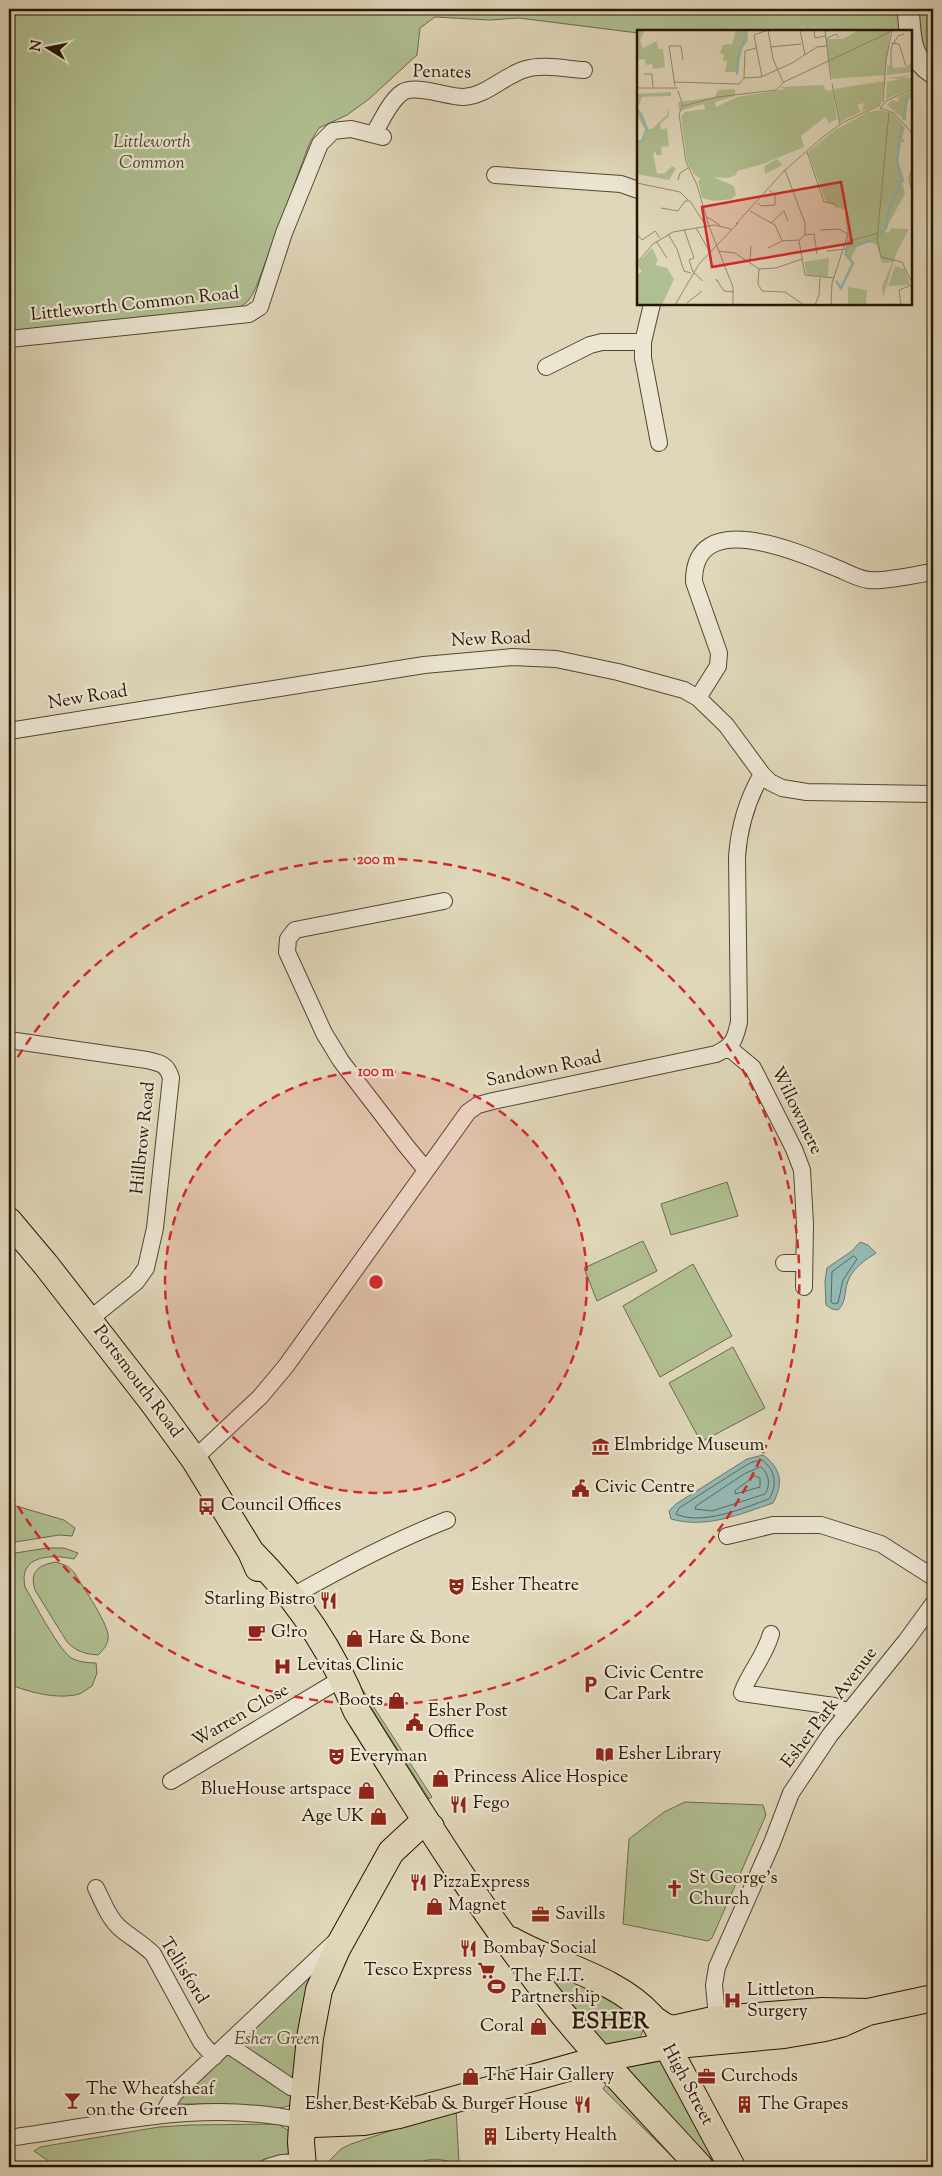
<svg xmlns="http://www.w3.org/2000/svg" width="942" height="2176" font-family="'Sorts Mill Goudy',serif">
<rect width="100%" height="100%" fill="#e0d7ba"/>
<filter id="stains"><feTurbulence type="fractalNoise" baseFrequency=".004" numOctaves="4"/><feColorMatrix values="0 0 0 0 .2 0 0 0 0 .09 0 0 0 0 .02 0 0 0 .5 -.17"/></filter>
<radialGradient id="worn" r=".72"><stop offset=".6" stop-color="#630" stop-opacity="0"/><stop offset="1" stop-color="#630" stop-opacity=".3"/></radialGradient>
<!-- green -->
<path fill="#b0bf91" stroke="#6b6a4a" d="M 9,9 L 933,9 L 933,73 L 911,31 L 638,33 L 519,18 L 490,20 L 435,17 L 420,28 L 417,55 L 369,99 L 347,115 L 319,128 L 310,142 L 257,285 C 251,298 248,304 235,309 L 9,332 Z
M 727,1182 L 738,1216 L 671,1235 L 661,1204 Z
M 643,1241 L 657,1271 L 597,1301 L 584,1268 Z
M 693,1264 L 732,1336 L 660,1377 L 623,1306 Z
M 733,1347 L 765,1408 L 701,1442 L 669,1383 Z
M 9,1504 L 64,1520 L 75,1528 L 72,1536 L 59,1535 L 9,1543 Z
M 47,1548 L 64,1548 L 78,1553 L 74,1559 C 51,1554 18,1555 25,1587 C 34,1602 60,1653 73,1659 C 80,1662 88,1663 96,1663 L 97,1673 L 92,1686 C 88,1688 83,1693 79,1694 C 58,1700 28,1692 9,1684 L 9,1554 Z
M 56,1562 L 67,1566 L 74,1572 C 81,1585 111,1626 108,1639 C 107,1646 103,1650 98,1655 C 84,1654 76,1651 67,1642 L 35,1590 C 29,1571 39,1565 56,1562 Z
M 342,1658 L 432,1797 L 429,1799 L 341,1660 Z
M 685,1802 L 763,1805 L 766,1815 L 712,1938 L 708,1941 L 623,1924 L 629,1839 L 664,1812 Z
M 329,1951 L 296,2083 L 240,2046 L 239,2041 Z
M 552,1971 L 580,1983 L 630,2011 L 643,2027 C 644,2045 620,2044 606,2046 L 546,1975 L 547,1972 Z
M 229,2054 L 294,2093 L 292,2105 L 280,2108 L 222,2104 L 179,2104 L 176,2101 L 225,2055 Z
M 662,2061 L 721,2167 L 709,2167 L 632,2076 L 628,2067 Z
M 606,2085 L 620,2097 L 681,2165 L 603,2089 Z
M 456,2109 L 459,2163 C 444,2161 427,2154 416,2167 L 323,2167 L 341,2149 L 351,2144 Z
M 278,2124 L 292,2133 L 289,2153 L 254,2167 L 57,2167 L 34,2151 L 40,2147 L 159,2127 L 191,2125 Z"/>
<!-- water -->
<path fill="#94b9b4" stroke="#68776d" d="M 860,1242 L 868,1245 L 876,1253 C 865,1260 853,1268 848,1281 C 844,1291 847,1301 838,1310 L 832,1309 L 826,1305 L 825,1281 L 827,1268 L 852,1251 Z
M 763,1455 C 781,1468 784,1483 773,1503 C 740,1514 707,1529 671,1519 L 669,1511 L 676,1504 L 747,1459 Z"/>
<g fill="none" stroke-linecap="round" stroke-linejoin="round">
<!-- shore -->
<path stroke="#5d675b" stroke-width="1" d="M 854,1256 L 857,1259 L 843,1280 L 838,1303 L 834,1304 L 831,1302 L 832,1272 Z
M 762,1460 C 775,1469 778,1485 769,1499 C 744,1508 702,1526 676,1514 L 679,1508 L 740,1469 L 750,1463 Z
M 761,1467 C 769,1474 771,1485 765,1494 L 712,1511 L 695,1509 L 696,1506 L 744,1474 Z
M 755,1476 L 760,1478 L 760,1487 L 735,1494 L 735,1491 Z"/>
<defs>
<path id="minor" d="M 374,133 C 382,121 390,100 403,92 C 416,84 447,97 463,97 C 487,96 504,75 526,69 C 543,64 566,69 584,70
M 495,175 L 621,184 L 638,190
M 652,304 L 643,342 L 643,358 L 659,443
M 9,339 L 249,314 L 260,307 L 284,233 L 320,144 L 333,131 L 351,129 L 383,137
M 546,367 L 590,345 L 602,342 L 643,342
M 698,698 L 718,666 L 719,653 L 694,582 C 693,507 796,551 834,567 C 845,571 857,579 869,580 C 884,582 917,574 933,572
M 9,731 L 424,665 L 512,657 L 556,659 L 618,672 L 684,690 L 698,698 L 726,725 L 762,774 L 770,782 L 782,788 L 807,792 L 933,794
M 9,1040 L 147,1060 C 160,1063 167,1064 171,1078 L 155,1228 L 146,1268 L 136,1282 L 90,1319
M 729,1048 L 753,1068 L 794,1149 L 802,1170 L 805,1224 L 804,1287
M 426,1170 L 407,1147 L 341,1061 L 324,1033 L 287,952 L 288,939 L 295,930 L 444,901
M 784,1263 L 804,1263
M 194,1459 L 260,1397 L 286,1366 L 468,1112 L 478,1105 L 493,1101 L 716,1054 C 733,1046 735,1040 739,1022 L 737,857 C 739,827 747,800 762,774
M 727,1536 L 773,1525 L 821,1525 L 881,1544 L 933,1577
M 291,1597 C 342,1568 393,1541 447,1520
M 771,1634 C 764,1658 750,1671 742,1693 L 834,1706 L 848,1712
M 171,1781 L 331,1685
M 96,1888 C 103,1902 109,1919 121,1929 C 132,1938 143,1944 153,1954 L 201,2042 L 214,2057
M 718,2028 L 714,1985 L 717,1967 L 772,1843 L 791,1793 L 830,1735 L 906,1641 L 933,1604
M 227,2044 L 291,2087 L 305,2091
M 163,2114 L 174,2094 L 337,1940
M 9,2138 C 106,2125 204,2098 302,2121
M 268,2167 L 282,2163 L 304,2162"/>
<path id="tertiary" d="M 908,9 C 911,36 908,57 933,73"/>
<path id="primary" d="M 9,1221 L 46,1265 L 154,1404 L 194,1459 L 251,1552 L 258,1568
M 251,1552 C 296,1597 333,1651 356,1710 C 419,1811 482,1913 557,2007 C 602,2063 652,2114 700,2167
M 511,1940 C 557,1966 615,1977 651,2016 L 732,2167
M 655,2020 L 664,2026 L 673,2029 L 717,2019 L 822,2011 L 868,2012 L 933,1998
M 302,2121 L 314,2124 L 364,2122 L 399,2115 L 600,2059 L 666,2046 L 784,2035 L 825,2028 L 841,2024 L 868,2012
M 303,2167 L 301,2142 L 303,2107 L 310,2038 L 319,1990 L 337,1949 L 391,1852 L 419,1826 L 431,1827"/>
</defs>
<!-- minor casing -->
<use href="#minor" stroke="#544630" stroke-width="18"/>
<!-- tertiary casing -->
<use href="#tertiary" stroke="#544630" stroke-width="23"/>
<!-- primary casing -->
<use href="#primary" stroke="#261502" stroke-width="28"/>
<!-- minor -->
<use href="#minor" stroke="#ebe5d2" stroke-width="16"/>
<!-- tertiary -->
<use href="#tertiary" stroke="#ebe5d2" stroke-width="21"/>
<!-- primary -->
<use href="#primary" stroke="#e0d7ba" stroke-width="26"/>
</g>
<!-- distance rings -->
<circle cx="376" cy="1282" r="211" fill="#d62828" fill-opacity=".12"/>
<g fill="none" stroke="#d62828" stroke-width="2.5" stroke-dasharray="9 6">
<circle cx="376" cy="1282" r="211"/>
<path d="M10 1070A423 423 0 1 1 10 1493"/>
</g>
<!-- icons -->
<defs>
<symbol id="museum-bare" viewBox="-9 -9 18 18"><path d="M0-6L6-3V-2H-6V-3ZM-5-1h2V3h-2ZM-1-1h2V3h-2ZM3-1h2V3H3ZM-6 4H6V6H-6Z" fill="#8f2418" stroke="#ebe5d2" stroke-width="2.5" paint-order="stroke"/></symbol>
<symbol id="civic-bare" viewBox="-9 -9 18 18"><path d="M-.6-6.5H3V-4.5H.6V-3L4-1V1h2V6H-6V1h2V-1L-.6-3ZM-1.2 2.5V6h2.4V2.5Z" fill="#8f2418" stroke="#ebe5d2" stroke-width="2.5" paint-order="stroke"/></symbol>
<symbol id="bus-bare" viewBox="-9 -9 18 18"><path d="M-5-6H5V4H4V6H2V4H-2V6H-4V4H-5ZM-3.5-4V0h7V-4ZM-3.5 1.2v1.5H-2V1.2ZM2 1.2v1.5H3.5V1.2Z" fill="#8f2418" stroke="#ebe5d2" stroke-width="2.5" paint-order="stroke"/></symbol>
<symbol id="theatre-bare" viewBox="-9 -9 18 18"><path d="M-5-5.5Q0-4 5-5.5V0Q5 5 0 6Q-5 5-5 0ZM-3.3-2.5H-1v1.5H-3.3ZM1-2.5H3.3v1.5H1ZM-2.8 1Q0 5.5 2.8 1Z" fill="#8f2418" stroke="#ebe5d2" stroke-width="2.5" paint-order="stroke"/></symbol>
<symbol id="restaurant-bare" viewBox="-9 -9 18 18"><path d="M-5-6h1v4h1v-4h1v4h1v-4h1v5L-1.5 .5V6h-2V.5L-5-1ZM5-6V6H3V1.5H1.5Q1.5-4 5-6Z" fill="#8f2418" stroke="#ebe5d2" stroke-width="2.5" paint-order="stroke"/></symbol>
<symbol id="cafe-bare" viewBox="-9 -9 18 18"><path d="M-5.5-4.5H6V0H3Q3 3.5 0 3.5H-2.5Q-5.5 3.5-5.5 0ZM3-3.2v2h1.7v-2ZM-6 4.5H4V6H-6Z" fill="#8f2418" stroke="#ebe5d2" stroke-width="2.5" paint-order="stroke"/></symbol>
<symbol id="shop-bare" viewBox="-9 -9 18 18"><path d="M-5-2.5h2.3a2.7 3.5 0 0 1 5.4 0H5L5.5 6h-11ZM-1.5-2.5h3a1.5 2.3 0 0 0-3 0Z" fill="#8f2418" stroke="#ebe5d2" stroke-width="2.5" paint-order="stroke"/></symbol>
<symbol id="hospital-bare" viewBox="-9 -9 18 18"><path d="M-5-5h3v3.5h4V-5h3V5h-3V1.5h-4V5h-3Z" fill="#8f2418" stroke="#ebe5d2" stroke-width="2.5" paint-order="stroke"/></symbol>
<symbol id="parking-bare" viewBox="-9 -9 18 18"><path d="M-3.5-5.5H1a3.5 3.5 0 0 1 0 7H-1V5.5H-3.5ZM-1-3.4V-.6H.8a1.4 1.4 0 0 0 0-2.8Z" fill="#8f2418" stroke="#ebe5d2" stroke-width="2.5" paint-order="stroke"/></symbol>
<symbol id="library-bare" viewBox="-9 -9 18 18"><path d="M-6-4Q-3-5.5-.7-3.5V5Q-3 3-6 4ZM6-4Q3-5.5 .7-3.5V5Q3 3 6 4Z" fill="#8f2418" stroke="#ebe5d2" stroke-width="2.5" paint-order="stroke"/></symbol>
<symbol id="church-bare" viewBox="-9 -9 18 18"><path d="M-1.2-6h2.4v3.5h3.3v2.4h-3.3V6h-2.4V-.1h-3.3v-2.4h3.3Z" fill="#8f2418" stroke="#ebe5d2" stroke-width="2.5" paint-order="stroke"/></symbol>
<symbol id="office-bare" viewBox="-9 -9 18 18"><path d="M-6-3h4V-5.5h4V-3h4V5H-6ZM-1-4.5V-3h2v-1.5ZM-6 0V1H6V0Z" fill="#8f2418" stroke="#ebe5d2" stroke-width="2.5" paint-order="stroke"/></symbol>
<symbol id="supermarket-bare" viewBox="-9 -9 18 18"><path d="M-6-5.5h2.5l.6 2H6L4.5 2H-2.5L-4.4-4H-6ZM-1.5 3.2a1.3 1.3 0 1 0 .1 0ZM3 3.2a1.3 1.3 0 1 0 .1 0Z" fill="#8f2418" stroke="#ebe5d2" stroke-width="2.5" paint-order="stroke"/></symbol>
<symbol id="stadium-bare" viewBox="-9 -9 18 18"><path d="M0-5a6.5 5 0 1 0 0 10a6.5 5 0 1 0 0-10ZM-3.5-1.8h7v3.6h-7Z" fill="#8f2418" stroke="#ebe5d2" stroke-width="2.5" paint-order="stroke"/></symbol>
<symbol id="bar-bare" viewBox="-9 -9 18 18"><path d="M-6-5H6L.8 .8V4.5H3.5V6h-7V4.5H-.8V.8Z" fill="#8f2418" stroke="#ebe5d2" stroke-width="2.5" paint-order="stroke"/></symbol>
<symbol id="building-bare" viewBox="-9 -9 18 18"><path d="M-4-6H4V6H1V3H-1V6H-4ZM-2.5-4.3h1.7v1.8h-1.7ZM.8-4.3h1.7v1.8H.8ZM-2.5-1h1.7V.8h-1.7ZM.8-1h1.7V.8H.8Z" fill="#8f2418" stroke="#ebe5d2" stroke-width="2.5" paint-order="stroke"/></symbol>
</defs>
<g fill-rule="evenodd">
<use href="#museum-bare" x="588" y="1434" width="25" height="25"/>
<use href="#civic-bare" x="568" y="1476" width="25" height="25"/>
<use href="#bus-bare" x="194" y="1494" width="25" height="25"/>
<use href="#theatre-bare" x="444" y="1574" width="25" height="25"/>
<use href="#restaurant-bare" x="316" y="1588" width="25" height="25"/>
<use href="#cafe-bare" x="244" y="1620" width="25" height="25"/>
<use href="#shop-bare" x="342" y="1626" width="25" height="25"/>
<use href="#hospital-bare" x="270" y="1654" width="25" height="25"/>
<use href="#parking-bare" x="578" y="1672" width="25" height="25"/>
<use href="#shop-bare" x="384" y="1688" width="25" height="25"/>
<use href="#civic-bare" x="402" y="1710" width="25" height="25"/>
<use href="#library-bare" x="592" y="1742" width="25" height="25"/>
<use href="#theatre-bare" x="324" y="1744" width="25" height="25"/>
<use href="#shop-bare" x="428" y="1766" width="25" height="25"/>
<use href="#shop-bare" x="354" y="1778" width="25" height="25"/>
<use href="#restaurant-bare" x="446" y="1792" width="25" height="25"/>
<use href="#shop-bare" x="366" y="1804" width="25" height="25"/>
<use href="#restaurant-bare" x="406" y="1870" width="25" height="25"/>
<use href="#church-bare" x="662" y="1876" width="25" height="25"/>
<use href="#shop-bare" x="422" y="1894" width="25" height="25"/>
<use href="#office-bare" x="528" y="1902" width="25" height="25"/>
<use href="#restaurant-bare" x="456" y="1936" width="25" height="25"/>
<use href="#supermarket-bare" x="474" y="1958" width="25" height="25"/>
<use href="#stadium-bare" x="484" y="1974" width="25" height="25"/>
<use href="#hospital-bare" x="720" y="1988" width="25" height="25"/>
<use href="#shop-bare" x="526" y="2014" width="25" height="25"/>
<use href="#shop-bare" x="458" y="2064" width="25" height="25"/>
<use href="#office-bare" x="694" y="2064" width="25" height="25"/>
<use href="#bar-bare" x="60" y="2088" width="25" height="25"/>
<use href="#restaurant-bare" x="570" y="2092" width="25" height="25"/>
<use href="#building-bare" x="732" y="2092" width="25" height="25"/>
<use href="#building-bare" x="478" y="2124" width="25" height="25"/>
</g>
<g text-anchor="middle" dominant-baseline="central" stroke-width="4.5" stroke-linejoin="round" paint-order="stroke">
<!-- street labels -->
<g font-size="18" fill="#261502" stroke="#ebe5d2">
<text transform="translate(442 73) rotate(1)">Penates</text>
<text transform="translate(135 305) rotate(-6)">Littleworth Common Road</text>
<text transform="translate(491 640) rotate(-2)">New Road</text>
<text transform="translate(88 698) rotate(-9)">New Road</text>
<text transform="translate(544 1070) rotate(-12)">Sandown Road</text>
<text transform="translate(796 1111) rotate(64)">Willowmere</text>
<text transform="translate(144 1138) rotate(-84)">Hillbrow Road</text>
<text transform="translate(137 1382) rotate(53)">Portsmouth Road</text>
<text transform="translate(830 1708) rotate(-53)">Esher Park Avenue</text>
<text transform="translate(241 1716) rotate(-30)">Warren Close</text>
<text transform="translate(183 1971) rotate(58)">Tellisford</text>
<text transform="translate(687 2085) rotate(62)">High Street</text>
</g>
<!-- park labels -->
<g font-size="18" font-style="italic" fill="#4f482d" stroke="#ebe5d2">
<text x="152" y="143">Littleworth<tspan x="152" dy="21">Common</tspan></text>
<text x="277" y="2040">Esher Green</text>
</g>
<!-- poi labels -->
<g font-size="18" fill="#261502" stroke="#ebe5d2" text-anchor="start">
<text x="614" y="1446">Elmbridge Museum</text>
<text x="595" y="1488">Civic Centre</text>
<text x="221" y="1506">Council Offices</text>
<text x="471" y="1586">Esher Theatre</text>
<text x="315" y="1600" text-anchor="end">Starling Bistro</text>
<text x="271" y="1633">G!ro</text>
<text x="368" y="1639">Hare &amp; Bone</text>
<text x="297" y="1666">Levitas Clinic</text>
<text x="604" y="1674">Civic Centre<tspan x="604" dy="21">Car Park</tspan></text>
<text x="383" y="1701" text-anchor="end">Boots</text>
<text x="428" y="1712">Esher Post<tspan x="428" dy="21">Office</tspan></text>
<text x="618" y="1755">Esher Library</text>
<text x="350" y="1757">Everyman</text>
<text x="454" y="1778">Princess Alice Hospice</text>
<text x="352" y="1790" text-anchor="end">BlueHouse artspace</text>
<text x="473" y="1804">Fego</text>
<text x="364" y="1817" text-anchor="end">Age UK</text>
<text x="689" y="1879">St George's<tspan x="689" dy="21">Church</tspan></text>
<text x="433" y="1883">PizzaExpress</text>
<text x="448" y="1906">Magnet</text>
<text x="555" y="1915">Savills</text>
<text x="483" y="1949">Bombay Social</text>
<text x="472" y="1971" text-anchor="end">Tesco Express</text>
<text x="511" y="1977">The F.I.T.<tspan x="511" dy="21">Partnership</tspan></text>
<text x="747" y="1991">Littleton<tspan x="747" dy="21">Surgery</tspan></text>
<text x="524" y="2027" text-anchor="end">Coral</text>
<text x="484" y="2076">The Hair Gallery</text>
<text x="721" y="2077">Curchods</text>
<text x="86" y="2090">The Wheatsheaf<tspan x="86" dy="21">on the Green</tspan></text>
<text x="568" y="2105" text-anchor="end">Esher Best Kebab &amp; Burger House</text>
<text x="758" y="2105">The Grapes</text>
<text x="505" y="2136">Liberty Health</text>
</g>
<!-- district labels -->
<g font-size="22" font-weight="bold" letter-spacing="1" fill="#261502" stroke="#ebe5d2">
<text x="611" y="2023">ESHER</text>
</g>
</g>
<!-- overview -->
<g transform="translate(637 30)">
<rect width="275" height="275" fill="#e0d7ba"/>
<path d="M 1,0 L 8,0 L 3,10 L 6,18 L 20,11 L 21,19 L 26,19 L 28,37 L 16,39 L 15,34 L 9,35 L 8,29 L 0,30 ZM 99,0 L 111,0 L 111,11 L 104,19 L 101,42 L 88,42 L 90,30 L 86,31 L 87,25 L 83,23 L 86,15 L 95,14 ZM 222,0 L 253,1 L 248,45 L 195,49 L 189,9 L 206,9 ZM 275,32 L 275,42 L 250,45 L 250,35 L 258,38 L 269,37 ZM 275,45 L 265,48 L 275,48 L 275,58 L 249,69 L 250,52 L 263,49 L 250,48 ZM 248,51 L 244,74 L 225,82 L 227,73 L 220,75 L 224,82 L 203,92 L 197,59 ZM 187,55 L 188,60 L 196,61 L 200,89 L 192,93 L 188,87 L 164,106 L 167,117 L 126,134 L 100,141 L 99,145 L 91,148 L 76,147 L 97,156 L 99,165 L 95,169 L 76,171 L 65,168 L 61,151 L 64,149 L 57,144 L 50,132 L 44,86 L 48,82 L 68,79 L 67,74 L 42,81 L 41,72 L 78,67 L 81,60 L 98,59 L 98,66 L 78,72 L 79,77 L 100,67 L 147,59 L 143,57 ZM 275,60 L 270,71 L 269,91 L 250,75 L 255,70 L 262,72 L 261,67 ZM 34,62 L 34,66 L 5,67 L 1,77 L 11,99 L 15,99 L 30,85 L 32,78 L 32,86 L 23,94 L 24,100 L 30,98 L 32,116 L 24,117 L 25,125 L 19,125 L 19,121 L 16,124 L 20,144 L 28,143 L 35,136 L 39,139 L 32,150 L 0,144 L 0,113 L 5,112 L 10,103 L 0,85 L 0,64 ZM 244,80 L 257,84 L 268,98 L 265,108 L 269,112 L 262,112 L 260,131 L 268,164 L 247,202 L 252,203 L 254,198 L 272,199 L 259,224 L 246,267 L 245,257 L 255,232 L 245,233 L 240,215 L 230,211 L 220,216 L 214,229 L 207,224 L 210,212 L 208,180 L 189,172 L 171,122 L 198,100 L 231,82 ZM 140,129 L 146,135 L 128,144 L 127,136 ZM 15,218 L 21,230 L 18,235 L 30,238 L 37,249 L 25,275 L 0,275 L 0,244 L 5,242 L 0,234 ZM 192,228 L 191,247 L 170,245 L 167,232 ZM 258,236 L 268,239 L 273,255 L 251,256 ZM 211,257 L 230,260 L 229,275 L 211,275 Z" fill="#b0bf91"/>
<path fill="none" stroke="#94b9b4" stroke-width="2.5" d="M 100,45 L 101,29 L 110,0M 266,90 L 270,70 L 275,64M 0,112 L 5,111 L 10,99 L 3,82M 242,207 L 249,198 L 253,176 L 263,155 L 261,151 L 266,151 L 260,131 L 265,96M 199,251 L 204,258 L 216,233 L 209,225 L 211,215 L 218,216 L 238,209"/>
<path fill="none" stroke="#968970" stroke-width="1" d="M 131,0 L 136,29 L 146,52M 163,0 L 168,25M 177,0 L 178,8 L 188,6M 188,0 L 194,50M 189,9 L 199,4 L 202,8M 254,13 L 262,14 L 269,36M 133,17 L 164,14M 254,37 L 254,18 L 261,6 L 267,4M 7,44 L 15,44 L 16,57M 125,47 L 117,5 L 131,0M 107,48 L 108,21 L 119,18M 37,52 L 102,54 L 107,48 L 124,47 L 155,33 L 180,17 L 189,16M 195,54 L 203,94M 38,56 L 32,16 L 44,16 L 46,30M 0,58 L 41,58M 41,61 L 46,76M 249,71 L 275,59M 249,71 L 243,78 L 257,83 L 275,103M 246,72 L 249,30 L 255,0M 252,82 L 240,210 L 244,227 L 265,232 L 275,253M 170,122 L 187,172 L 198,174 L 200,178M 148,140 L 168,193 L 168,204 L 162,211 L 168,245 L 197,248M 275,140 L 272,147 L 275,163M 41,150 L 43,143 L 51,138M 0,153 L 43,162 L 51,170M 121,173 L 124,176 L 138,175 L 138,165 L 132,160M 24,178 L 41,181 L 48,171 L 53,171 L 69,196M 113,181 L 138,195 L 145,211 L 163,210M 70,187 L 83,195M 134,193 L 147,181 L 151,191M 99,194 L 147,141 L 186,107 L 205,93 L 243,75M 72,196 L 60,155 L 49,132 L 42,84 L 46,76 L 80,67 L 139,60 L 147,52 L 255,1M 72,196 L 96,257 L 96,275M 59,198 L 73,222M 47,199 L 57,228 L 52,230 L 56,242 L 66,251M 183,200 L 202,199 L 211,204 L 195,253 L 194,275M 0,204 L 5,210 L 18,201 L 23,208M 31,204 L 40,219 L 47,241 L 54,243M 167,205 L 177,204 L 180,224M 19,211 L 30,228M 210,212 L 241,203M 131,218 L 145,211M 81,221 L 98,223 L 122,239 L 121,254 L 125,261 L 148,262 L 167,275M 190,221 L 209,219M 113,231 L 114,216M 0,233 L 16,214 L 36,202 L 77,195 L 94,199M 122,239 L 139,238 L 165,229M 81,252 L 79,249 L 87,261 L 97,262M 50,273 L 65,261M 38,275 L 62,234 L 101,193M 178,275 L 182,265 L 183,248M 264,275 L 262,260 L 275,255"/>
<path fill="#d62828" fill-opacity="0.15" stroke="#d62828" stroke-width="2.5" d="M 204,152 L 215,213 L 75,237 L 65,177 Z"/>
<rect width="275" height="275" fill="none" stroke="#261502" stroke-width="2.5"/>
</g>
<circle cx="376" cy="1282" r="8" fill="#d62828" stroke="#ebe5d2" stroke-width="2.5"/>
<g font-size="15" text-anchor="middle" font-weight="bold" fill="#d62828" stroke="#ebe5d2" stroke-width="4.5" stroke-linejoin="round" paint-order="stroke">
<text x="376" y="864">200 m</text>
<text x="376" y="1076">100 m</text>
</g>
<!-- margin -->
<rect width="942" height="2176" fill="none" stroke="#e0d7ba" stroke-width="30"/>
<rect x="10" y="10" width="922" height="2156" fill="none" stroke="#261502" stroke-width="2.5"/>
<rect x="15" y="15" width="912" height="2146" fill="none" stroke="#261502"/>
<!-- north arrow -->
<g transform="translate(48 48) rotate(280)" stroke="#ebe5d2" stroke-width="4" paint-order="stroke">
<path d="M0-4L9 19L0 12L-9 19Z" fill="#261502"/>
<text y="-8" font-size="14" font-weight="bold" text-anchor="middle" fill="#261502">N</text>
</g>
<rect width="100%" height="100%" filter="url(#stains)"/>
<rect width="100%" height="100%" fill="url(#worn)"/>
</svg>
